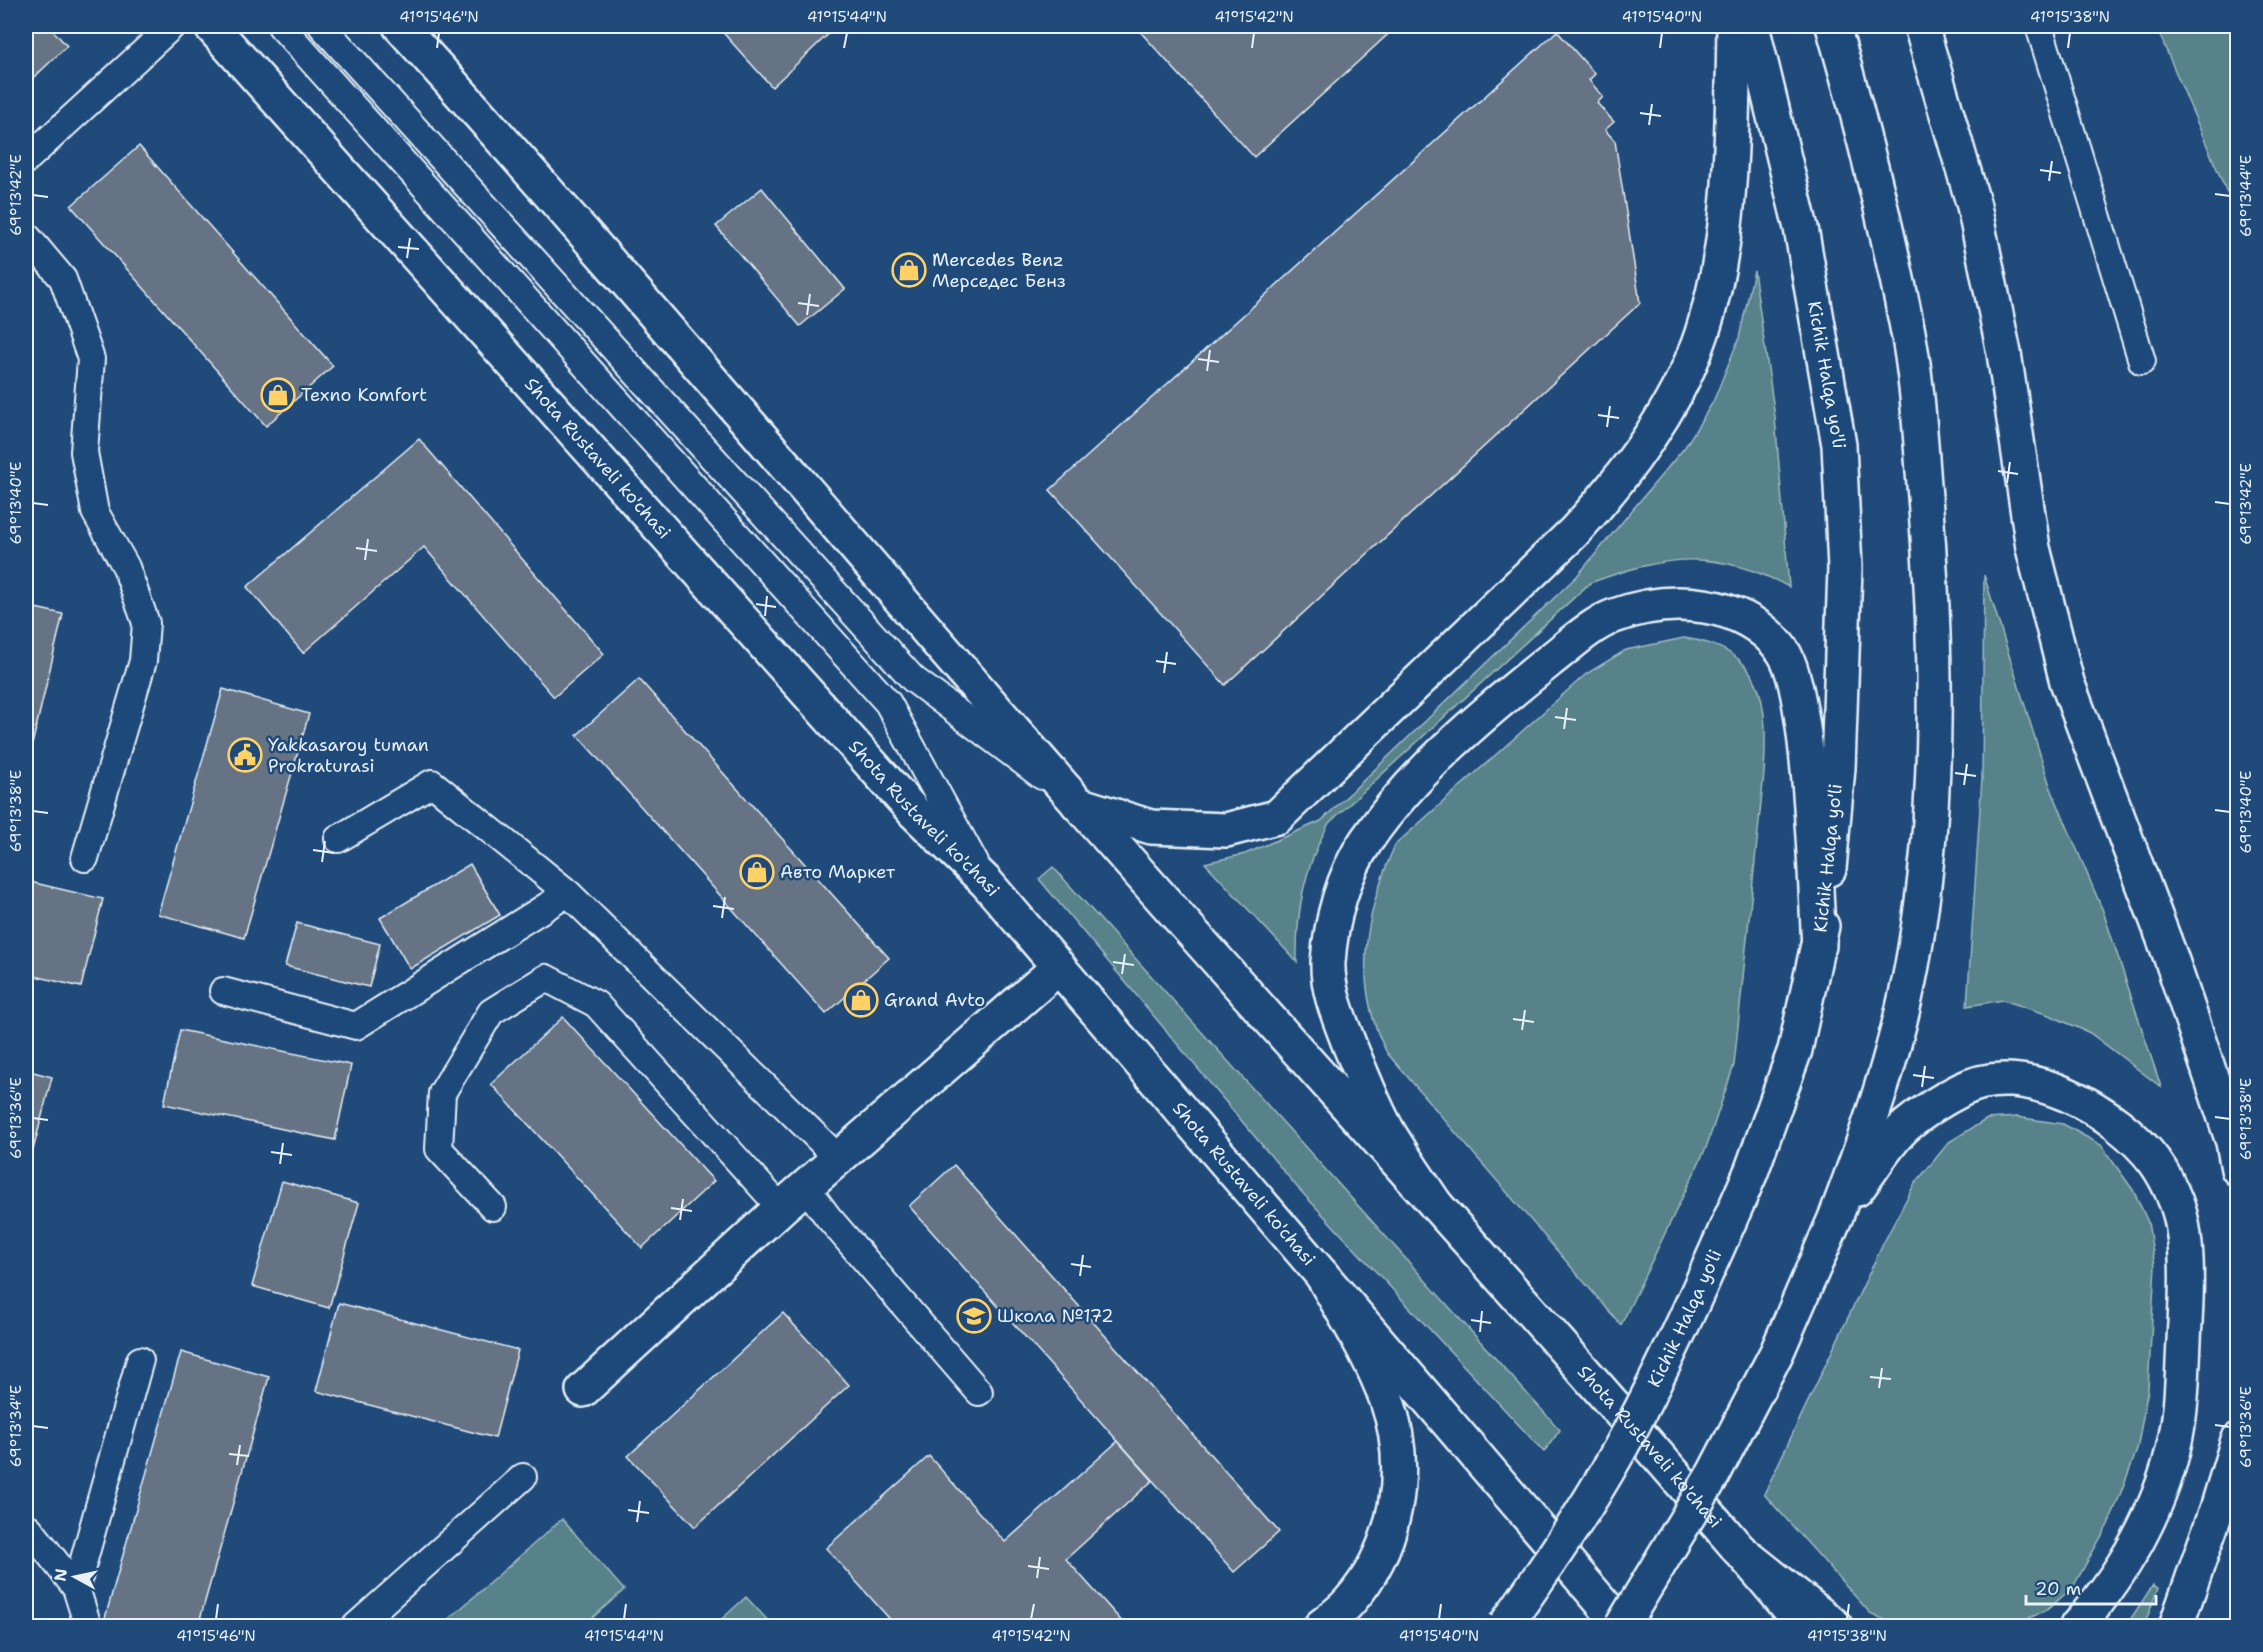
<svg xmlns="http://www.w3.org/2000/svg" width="2263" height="1652" font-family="'Shantell Sans',sans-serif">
<rect width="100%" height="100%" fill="#1f4a7a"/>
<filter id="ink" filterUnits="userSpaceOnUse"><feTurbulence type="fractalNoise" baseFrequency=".0167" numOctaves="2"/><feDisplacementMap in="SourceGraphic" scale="12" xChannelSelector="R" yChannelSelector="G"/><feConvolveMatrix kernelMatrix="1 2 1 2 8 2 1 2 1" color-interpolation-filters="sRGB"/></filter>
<g filter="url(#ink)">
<!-- green -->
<path fill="#588289" stroke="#a0bac0" stroke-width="1.5" d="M 2156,26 L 2237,26 L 2237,216 Z
M 1754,271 L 1775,417 L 1789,587 C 1715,548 1666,555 1590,583 L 1329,823 C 1304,868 1296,911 1297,962 L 1205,863 L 1245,854 L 1321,821 L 1577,576 L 1685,447 L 1713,402 L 1739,338 Z
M 1984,575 L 2050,786 L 2103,911 L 2161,1087 L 2090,1033 L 2049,1015 L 2003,1000 L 1967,1006 L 1982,778 Z
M 1684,638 C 1766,649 1768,703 1764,773 L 1734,1065 L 1706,1148 L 1621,1325 L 1387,1053 C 1351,984 1365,913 1395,845 L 1586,674 L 1626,650 Z
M 1053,867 L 1560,1430 L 1544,1452 L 1297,1187 L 1039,879 Z
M 2017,1117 L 2063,1124 L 2101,1145 L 2133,1190 L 2148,1222 L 2155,1266 L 2148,1389 L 2137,1450 L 2110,1521 L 2073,1587 L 2048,1609 L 2013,1626 L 1895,1625 L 1870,1613 L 1764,1494 L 1884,1242 L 1914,1185 L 1949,1142 L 1987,1119 Z
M 562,1519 L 624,1590 L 583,1626 L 441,1626 Z
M 2153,1585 L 2158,1588 L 2144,1626 L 2126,1626 Z
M 746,1597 L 773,1626 L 714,1626 Z"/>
<!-- building -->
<path fill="#657384" stroke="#e8f1f8" stroke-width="1.5" d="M 26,26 L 49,26 L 67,46 L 26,85 Z
M 717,26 L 837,26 L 772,87 Z
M 1135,26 L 1397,26 L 1254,157 Z
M 1557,31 L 1595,74 L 1589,80 L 1603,97 L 1597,103 L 1614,122 L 1605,130 L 1615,141 L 1640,303 L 1225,685 L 1050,490 Z
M 139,146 L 333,366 L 266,426 L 71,206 Z
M 762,188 L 845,289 L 800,326 L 716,226 Z
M 419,439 L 604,654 L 554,697 L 424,547 L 303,653 L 247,587 Z
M 26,606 L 63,614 L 26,770 Z
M 639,679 L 889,958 L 826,1014 L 577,735 Z
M 223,689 L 309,714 L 244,938 L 158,914 Z
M 470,864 L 500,915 L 410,969 L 380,918 Z
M 26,881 L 103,899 L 81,987 L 26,974 Z
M 297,923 L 380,944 L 369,987 L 285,966 Z
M 563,1017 L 714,1181 L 642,1248 L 491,1084 Z
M 180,1030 L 351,1065 L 335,1140 L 164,1104 Z
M 26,1070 L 52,1077 L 26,1177 Z
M 954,1165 L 1279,1532 L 1234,1572 L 909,1206 Z
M 282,1181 L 359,1203 L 329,1308 L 252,1286 Z
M 339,1303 L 518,1350 L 495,1438 L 316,1391 Z
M 783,1313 L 849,1385 L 695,1527 L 628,1456 Z
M 181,1352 L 269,1377 L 198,1626 L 109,1626 L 103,1625 Z
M 1118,1441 L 1153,1480 L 1066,1559 L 1126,1626 L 896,1626 L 826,1548 L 929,1456 L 1005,1542 Z"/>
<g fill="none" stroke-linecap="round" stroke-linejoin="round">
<defs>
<path id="service" d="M 281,26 L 888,703 L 975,863
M 322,26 L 913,679 L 1042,776
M 2039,26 L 2142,361
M 26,160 L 172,26
M 26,235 L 63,279 L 91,359 L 84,452 L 95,512 L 126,567 L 146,623 L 143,661 L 85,858
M 338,839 L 432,783 L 568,893 L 838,1158
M 223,991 L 356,1026 L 568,893
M 805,1186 L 828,1217 L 979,1392
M 493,1207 L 439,1149 L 442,1093 L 491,1012 L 546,978 L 596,1004 L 781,1208
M 26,1527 L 29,1528 L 76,1588 L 88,1626
M 76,1588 L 140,1360
M 356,1626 L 523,1477"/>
<path id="minor" d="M 583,1390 L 781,1208 L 1059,967"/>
<g id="primary">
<path id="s1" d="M 211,26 L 915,813 L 986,882 L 1622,1626"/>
<path id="s2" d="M 400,26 C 632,282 853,548 1082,808 C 1322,1081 1570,1348 1804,1626"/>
</g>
<g id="trunk">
<path id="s3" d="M 1752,26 L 1801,228 L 1839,445 L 1845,568 L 1838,768 L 1829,869"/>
<path d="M 1833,26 C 1861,123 1886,222 1906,322 C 1917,375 1920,431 1924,485 C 1937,638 1941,796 1915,948 C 1900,1041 1869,1129 1836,1216"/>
<path d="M 1921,26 L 1974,206 L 2004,353 L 2033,548 L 2067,682 L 2171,958 L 2233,1142 L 2238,1169"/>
<path d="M 1078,804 L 1151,827 L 1226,830 L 1277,817 L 1574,532 C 1626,475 1678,407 1702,333 C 1734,236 1732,127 1734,26"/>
<path d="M 1751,1172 L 1795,1050 L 1822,926"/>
<path d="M 1857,1189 C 1873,1169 1888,1141 1907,1125 C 1923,1112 1943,1099 1961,1090 C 2023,1057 2117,1111 2155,1162 C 2163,1173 2171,1189 2176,1202 C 2189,1235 2187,1287 2185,1323 C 2183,1352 2183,1380 2180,1409 C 2172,1489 2130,1567 2077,1626"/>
<path d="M 1436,1205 C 1420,1181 1404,1158 1389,1133 C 1373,1105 1362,1074 1349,1044 C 1339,1017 1327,991 1328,962 C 1331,920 1343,875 1366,841 C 1414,771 1484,713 1549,661 C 1570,645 1590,625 1614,616 C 1670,595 1743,599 1782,650 C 1811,689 1815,889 1819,946"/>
<path d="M 1738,1549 L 1835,1626"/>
<path d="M 1321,1626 C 1330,1619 1341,1611 1349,1602 C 1397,1548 1411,1469 1387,1401 C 1371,1356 1345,1316 1322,1275"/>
<path d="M 2176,1626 L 2217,1509 L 2238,1440"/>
</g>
</defs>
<!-- service casing -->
<use href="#service" stroke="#e8f1f8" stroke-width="30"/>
<!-- minor casing -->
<use href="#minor" stroke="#e8f1f8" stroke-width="38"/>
<!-- primary casing -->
<use href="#primary" stroke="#e8f1f8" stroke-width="38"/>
<!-- trunk casing -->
<use href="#trunk" stroke="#e8f1f8" stroke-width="38"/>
<!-- service -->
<use href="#service" stroke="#1f4a7a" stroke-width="26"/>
<!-- minor -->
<use href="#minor" stroke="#1f4a7a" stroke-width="33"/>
<!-- primary -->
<use href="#primary" stroke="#1f4a7a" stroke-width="33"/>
<!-- trunk -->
<use href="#trunk" stroke="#1f4a7a" stroke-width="33"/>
<defs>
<g id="trunk-bridge">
<path id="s4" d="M 1505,1626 C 1551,1561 1597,1494 1634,1423 C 1677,1341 1714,1256 1751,1172"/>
<path d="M 1622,1626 L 1714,1473 L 1777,1352 L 1836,1216"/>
</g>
</defs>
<!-- trunk-bridge casing -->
<use href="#trunk-bridge" stroke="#e8f1f8" stroke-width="38" stroke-linecap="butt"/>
<!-- trunk-bridge -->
<use href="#trunk-bridge" stroke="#1f4a7a" stroke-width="33"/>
</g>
</g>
<!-- ticks -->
<path fill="none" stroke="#e8f1f8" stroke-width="2" d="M 437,48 L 439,33M 844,48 L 847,33M 1252,48 L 1254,33M 1660,48 L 1662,33M 2068,48 L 2070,33M 1640,113 L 1661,116M 1649,125 L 1652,104M 2040,170 L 2061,173M 2049,181 L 2052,161M 2215,194 L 2230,196M 33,195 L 48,197M 398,247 L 419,249M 407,258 L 410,238M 798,303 L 819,306M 807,315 L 810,294M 1198,359 L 1219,362M 1207,371 L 1210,350M 1598,415 L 1619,418M 1607,427 L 1610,406M 1998,471 L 2018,474M 2007,483 L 2010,462M 2215,502 L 2230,504M 33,503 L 48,505M 356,548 L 377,551M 365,560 L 368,539M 756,604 L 776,607M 765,616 L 767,596M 1156,661 L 1176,664M 1164,673 L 1167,652M 1555,717 L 1576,720M 1564,729 L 1567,708M 1955,773 L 1976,776M 1964,785 L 1967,764M 2215,810 L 2230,812M 33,811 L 48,813M 313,850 L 334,853M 322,862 L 325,841M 713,906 L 734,909M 722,918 L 725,897M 1113,962 L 1134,965M 1122,974 L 1125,954M 1513,1019 L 1534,1022M 1522,1030 L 1525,1010M 1913,1075 L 1934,1078M 1922,1087 L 1925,1066M 2215,1117 L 2230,1119M 33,1118 L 48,1120M 271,1152 L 292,1155M 280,1164 L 283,1143M 671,1208 L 692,1211M 680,1220 L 683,1199M 1071,1264 L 1091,1267M 1080,1276 L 1083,1255M 1471,1320 L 1491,1323M 1480,1332 L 1482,1311M 1870,1377 L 1891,1379M 1879,1388 L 1882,1368M 2215,1425 L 2230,1427M 33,1426 L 48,1428M 229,1454 L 249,1456M 237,1465 L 240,1445M 628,1510 L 649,1513M 637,1522 L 640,1501M 1028,1566 L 1049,1569M 1037,1578 L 1040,1557M 216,1619 L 218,1604M 624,1619 L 626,1604M 1031,1619 L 1034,1604M 1439,1619 L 1441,1604M 1847,1619 L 1849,1604"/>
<!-- icons -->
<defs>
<symbol id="shop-ring" viewBox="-11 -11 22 22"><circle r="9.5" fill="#1f4a7a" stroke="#ffd166" stroke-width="1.5"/><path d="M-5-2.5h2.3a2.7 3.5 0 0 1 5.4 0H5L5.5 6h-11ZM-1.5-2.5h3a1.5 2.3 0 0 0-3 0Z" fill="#ffd166"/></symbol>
<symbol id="civic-ring" viewBox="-11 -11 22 22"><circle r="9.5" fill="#1f4a7a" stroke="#ffd166" stroke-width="1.5"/><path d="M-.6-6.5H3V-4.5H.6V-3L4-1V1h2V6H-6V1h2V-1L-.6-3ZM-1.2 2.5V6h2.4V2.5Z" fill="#ffd166"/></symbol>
<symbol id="school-ring" viewBox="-11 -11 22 22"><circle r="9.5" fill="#1f4a7a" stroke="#ffd166" stroke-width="1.5"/><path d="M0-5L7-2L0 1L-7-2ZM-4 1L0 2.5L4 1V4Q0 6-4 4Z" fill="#ffd166"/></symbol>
</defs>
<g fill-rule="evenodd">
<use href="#shop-ring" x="890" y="251" width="38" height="38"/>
<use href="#shop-ring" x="259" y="376" width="38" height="38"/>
<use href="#civic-ring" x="226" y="736" width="38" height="38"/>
<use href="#shop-ring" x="738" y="853" width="38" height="38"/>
<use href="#shop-ring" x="842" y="981" width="38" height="38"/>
<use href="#school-ring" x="955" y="1297" width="38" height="38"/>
</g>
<g text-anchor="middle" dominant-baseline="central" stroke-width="5" stroke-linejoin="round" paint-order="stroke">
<!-- poi labels -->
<g font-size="18" fill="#e8f1f8" stroke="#1f4a7a" text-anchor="start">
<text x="932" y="260">Mercedes Benz<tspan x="932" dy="21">Мерседес Бенз</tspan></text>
<text x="301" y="395">Texno Komfort</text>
<text x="268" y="745">Yakkasaroy tuman<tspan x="268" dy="21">Prokraturasi</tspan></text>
<text x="780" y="872">Авто Маркет</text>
<text x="884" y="1000">Grand Avto</text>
<text x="997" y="1316">Школа №172</text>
</g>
<!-- street labels -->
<g font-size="18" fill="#e8f1f8" stroke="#1f4a7a">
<text stroke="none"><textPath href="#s3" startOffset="357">Kichik Halqa yo'li</textPath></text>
<text stroke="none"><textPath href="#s1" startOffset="580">Shota Rustaveli ko'chasi</textPath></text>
<text stroke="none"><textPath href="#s1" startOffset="1066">Shota Rustaveli ko'chasi</textPath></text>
<text transform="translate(1828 858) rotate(-84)">Kichik Halqa yo'li</text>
<text stroke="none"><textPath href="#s1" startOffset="1552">Shota Rustaveli ko'chasi</textPath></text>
<text stroke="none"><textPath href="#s4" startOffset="357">Kichik Halqa yo'li</textPath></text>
<text stroke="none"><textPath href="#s2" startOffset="1892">Shota Rustaveli ko'chasi</textPath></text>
</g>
</g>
<!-- margin -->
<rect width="2263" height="1652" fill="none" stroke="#1f4a7a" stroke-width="66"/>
<!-- north arrow -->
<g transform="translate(75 1577) rotate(278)" stroke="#1f4a7a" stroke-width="4.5" paint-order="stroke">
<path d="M0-4.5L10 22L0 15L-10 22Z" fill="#e8f1f8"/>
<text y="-9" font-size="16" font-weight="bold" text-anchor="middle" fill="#e8f1f8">N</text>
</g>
<!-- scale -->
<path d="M2026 1595v9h130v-9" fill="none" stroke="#e8f1f8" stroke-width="3"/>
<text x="2035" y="1595" font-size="18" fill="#e8f1f8" stroke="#1f4a7a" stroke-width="4.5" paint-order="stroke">20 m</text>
<rect x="33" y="33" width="2197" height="1586" fill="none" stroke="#e8f1f8" stroke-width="2"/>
<g font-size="15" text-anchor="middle" fill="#e8f1f8">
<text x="439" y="22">41°15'46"N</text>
<text x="847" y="22">41°15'44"N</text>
<text x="1254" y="22">41°15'42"N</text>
<text x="1662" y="22">41°15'40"N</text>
<text x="2070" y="22">41°15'38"N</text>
<text transform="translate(16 195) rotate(-90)" y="5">69°13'42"E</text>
<text transform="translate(2246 196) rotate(-90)" y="5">69°13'44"E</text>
<text transform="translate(16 503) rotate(-90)" y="5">69°13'40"E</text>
<text transform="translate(2246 504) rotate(-90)" y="5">69°13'42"E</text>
<text transform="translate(16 811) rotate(-90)" y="5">69°13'38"E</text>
<text transform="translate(2246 812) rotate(-90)" y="5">69°13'40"E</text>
<text transform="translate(16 1118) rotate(-90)" y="5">69°13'36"E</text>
<text transform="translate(2246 1119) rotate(-90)" y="5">69°13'38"E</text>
<text transform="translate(16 1426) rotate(-90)" y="5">69°13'34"E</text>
<text transform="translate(2246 1427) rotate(-90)" y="5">69°13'36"E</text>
<text x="216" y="1641">41°15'46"N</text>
<text x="624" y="1641">41°15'44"N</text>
<text x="1031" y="1641">41°15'42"N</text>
<text x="1439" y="1641">41°15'40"N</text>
<text x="1847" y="1641">41°15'38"N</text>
</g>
</svg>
